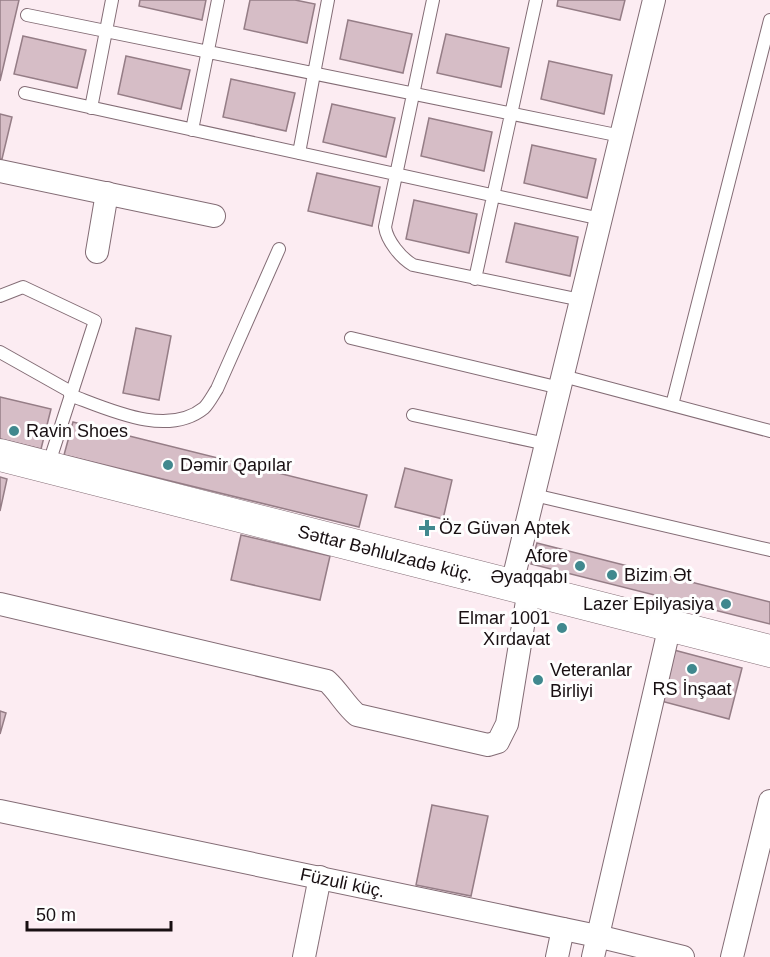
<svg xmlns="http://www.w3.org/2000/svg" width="770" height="957" font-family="Helvetica,sans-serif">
<rect width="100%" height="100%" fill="#fcecf2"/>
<!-- building -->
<path fill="#d6bdc6" stroke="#957d86" stroke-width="1.5" d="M 0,0 L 19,0 L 0,81 Z
M 140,0 L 206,0 L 202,20 L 139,6 Z
M 250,0 L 295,0 L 315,4 L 307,43 L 244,29 Z
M 558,0 L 625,0 L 620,20 L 557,6 Z
M 348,20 L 412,34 L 403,73 L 340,59 Z
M 446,34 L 509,48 L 501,87 L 437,73 Z
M 23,36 L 86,50 L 77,88 L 14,74 Z
M 126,56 L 190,70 L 181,109 L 118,94 Z
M 549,61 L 612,75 L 604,114 L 541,99 Z
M 231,79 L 295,93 L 286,131 L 223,117 Z
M 332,104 L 395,118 L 386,157 L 323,142 Z
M 0,114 L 12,117 L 2,159 L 0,159 Z
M 429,118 L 492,132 L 484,171 L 421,156 Z
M 532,145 L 596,159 L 587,198 L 524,183 Z
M 317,173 L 380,187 L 372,226 L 308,211 Z
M 414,200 L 477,214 L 469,253 L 406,239 Z
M 515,223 L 578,237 L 570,276 L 506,262 Z
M 136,328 L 171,336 L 159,400 L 123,393 Z
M 0,397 L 51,409 L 41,449 L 0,439 Z
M 73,422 L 367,495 L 359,527 L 64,455 Z
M 405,468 L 452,480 L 443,519 L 395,507 Z
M 0,477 L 7,479 L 0,511 Z
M 241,535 L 330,556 L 320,600 L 231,580 Z
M 537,543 L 770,602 L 770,624 L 531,564 Z
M 674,650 L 742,668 L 729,719 L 661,701 Z
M 0,711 L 6,713 L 0,734 Z
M 432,805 L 488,816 L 471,896 L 416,885 Z"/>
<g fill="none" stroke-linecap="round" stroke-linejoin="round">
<defs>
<path id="lane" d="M 433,0 L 385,227 C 387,241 401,258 413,265 L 581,300
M 27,15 L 621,136
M 25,93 L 601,219
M 91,108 L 112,0
M 192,130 L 218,0
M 299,153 L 328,0
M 475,279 L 536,0
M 0,296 L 23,287 L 95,321 L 48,466
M 351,338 L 560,388
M 0,352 L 71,392
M 563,376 L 770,431
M 70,395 C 108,409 167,438 204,408 C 209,403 213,395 217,389 L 279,249
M 672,405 L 770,20
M 413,415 L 546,444
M 534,495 L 770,550"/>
<g id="street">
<path d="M 0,171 L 214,216"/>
<path d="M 97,252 L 107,193"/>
<path d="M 512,584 L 654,0"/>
<path d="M 0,604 L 327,681 C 339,692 345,705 357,715 L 488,745 L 498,742 L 507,724 L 529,589"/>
<path id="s1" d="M 0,811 L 597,936 L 683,957"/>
<path d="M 304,957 L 320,877"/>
<path d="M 557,957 L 563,929"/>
<path d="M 593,957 L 670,625"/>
<path d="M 732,957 L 770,801"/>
</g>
<g id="secondary">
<path id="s2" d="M 0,455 L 770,651"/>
</g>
</defs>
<!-- lane casing -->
<use href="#lane" stroke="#836c75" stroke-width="14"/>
<!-- street casing -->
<use href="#street" stroke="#836c75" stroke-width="24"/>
<!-- secondary casing -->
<use href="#secondary" stroke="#836c75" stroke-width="33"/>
<!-- lane -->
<use href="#lane" stroke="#fff" stroke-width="12"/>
<!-- street -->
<use href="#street" stroke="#fff" stroke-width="22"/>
<!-- secondary -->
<use href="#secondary" stroke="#fff" stroke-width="32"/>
</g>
<!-- markers -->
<g fill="#40888e" stroke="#fefefe" stroke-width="2">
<circle cx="14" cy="431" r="6"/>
<circle cx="168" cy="465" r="6"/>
<path d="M424 519h6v6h6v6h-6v6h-6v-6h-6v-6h6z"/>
<circle cx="580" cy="566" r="6"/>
<circle cx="612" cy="575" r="6"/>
<circle cx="726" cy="604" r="6"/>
<circle cx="562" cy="628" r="6"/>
<circle cx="692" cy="669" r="6"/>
<circle cx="538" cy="680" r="6"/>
</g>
<g text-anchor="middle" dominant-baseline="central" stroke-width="6" stroke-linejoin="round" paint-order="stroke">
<!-- poi labels -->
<g font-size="18" fill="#180f12" stroke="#fefefe" text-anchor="start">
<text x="26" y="431">Ravin Shoes</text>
<text x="180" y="465">Dəmir Qapılar</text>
<text x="439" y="528">Öz Güvən Aptek</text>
<text x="568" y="556" text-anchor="end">Afore<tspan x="568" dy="21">Əyaqqabı</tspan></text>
<text x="624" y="575">Bizim Ət</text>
<text x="714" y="604" text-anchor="end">Lazer Epilyasiya</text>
<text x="550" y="618" text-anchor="end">Elmar 1001<tspan x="550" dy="21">Xırdavat</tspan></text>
<text x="550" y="670">Veteranlar<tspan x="550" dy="21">Birliyi</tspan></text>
<text x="692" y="689" text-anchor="middle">RS İnşaat</text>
</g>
<!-- street labels -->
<g font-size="18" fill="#180f12" stroke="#fefefe">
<text stroke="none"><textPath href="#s2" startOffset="398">Səttar Bəhlulzadə küç.</textPath></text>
<text stroke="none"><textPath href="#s1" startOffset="350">Füzuli küç.</textPath></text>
</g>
</g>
<!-- scale -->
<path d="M27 921v9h144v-9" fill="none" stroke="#180f12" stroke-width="3"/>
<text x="36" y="921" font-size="18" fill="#180f12" stroke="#fefefe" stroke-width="4.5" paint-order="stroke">50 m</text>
</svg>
